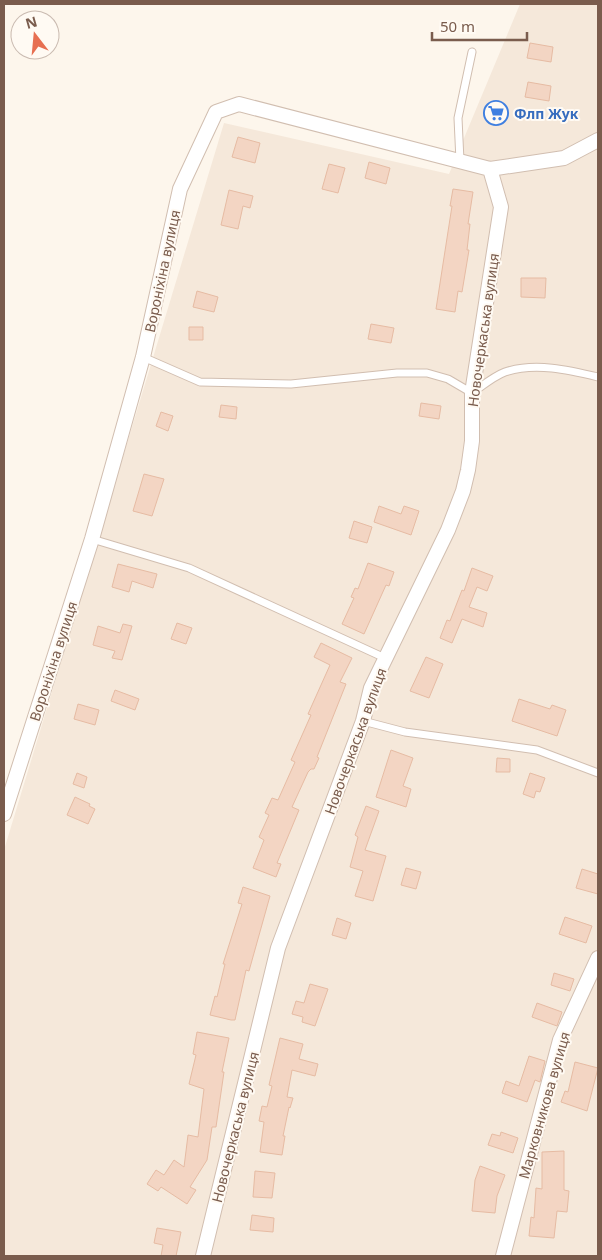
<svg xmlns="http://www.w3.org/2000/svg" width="602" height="1260" font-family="'Noto Sans',sans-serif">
<rect width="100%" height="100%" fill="#fdf6ec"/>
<!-- residential -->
<path fill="#f5e8da" d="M 520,4 L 598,4 L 598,1256 L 4,1256 L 4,850 L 224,123 L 449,174 Z"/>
<!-- building -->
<path fill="#f3d5c3" stroke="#e6bba3" d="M 530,43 L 553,47 L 551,62 L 527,58 Z
M 528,82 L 551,86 L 549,101 L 525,97 Z
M 238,137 L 260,143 L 255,163 L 232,157 Z
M 369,162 L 390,168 L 386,184 L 365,178 Z
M 329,164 L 345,168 L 338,193 L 322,189 Z
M 453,189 L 473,192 L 468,224 L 470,224 L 467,250 L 469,250 L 462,292 L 458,291 L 455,312 L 436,309 L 452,206 L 450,206 Z
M 229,190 L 253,196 L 250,208 L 243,206 L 238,229 L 221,225 Z
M 521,278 L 546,278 L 545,298 L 521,297 Z
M 197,291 L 218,297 L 214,312 L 193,307 Z
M 371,324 L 394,328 L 391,343 L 368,339 Z
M 189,327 L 203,327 L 203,340 L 189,340 Z
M 421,403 L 441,406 L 439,419 L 419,416 Z
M 221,405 L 237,407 L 236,419 L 219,417 Z
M 161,412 L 173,416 L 168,431 L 156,426 Z
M 144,474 L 164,479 L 152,516 L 133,511 Z
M 379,506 L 401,514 L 404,506 L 419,511 L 411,535 L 374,522 Z
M 354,521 L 372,527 L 367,543 L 349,538 Z
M 368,563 L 394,572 L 389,586 L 386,585 L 364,634 L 342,624 L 354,598 L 351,597 L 355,588 L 358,589 Z
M 118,564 L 157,574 L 153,588 L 132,581 L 129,592 L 112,587 Z
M 472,568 L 493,576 L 487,591 L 477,587 L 469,607 L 487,613 L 483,627 L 462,619 L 452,643 L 440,638 L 447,620 L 450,621 L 462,590 L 464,591 Z
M 177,623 L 192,628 L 186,644 L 171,639 Z
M 123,624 L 132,626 L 122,660 L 112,658 L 115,651 L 93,645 L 98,626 L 120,633 Z
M 321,643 L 352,658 L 340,682 L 346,684 L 317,757 L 319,758 L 314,769 L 311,769 L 308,772 L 292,807 L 299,810 L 277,863 L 281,864 L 276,877 L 253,868 L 264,840 L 259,837 L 269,815 L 265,813 L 272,798 L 278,800 L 295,762 L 291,760 L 311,715 L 308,714 L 330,665 L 314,657 Z
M 426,657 L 443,664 L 429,698 L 410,691 Z
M 115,690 L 139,699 L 135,710 L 111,701 Z
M 519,699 L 550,709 L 552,705 L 566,710 L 557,736 L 512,721 Z
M 78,704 L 99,710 L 95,725 L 74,719 Z
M 391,750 L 413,758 L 403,786 L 411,789 L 406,807 L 376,797 Z
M 497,758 L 510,759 L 510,772 L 496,772 Z
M 77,773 L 87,777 L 84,788 L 73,784 Z
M 530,773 L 545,778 L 540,792 L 536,791 L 534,798 L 523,794 Z
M 75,797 L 90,804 L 89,806 L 95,809 L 88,824 L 67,815 Z
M 366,806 L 379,811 L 365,850 L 386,856 L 373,901 L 355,896 L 363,871 L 350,867 L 358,837 L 355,835 Z
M 406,868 L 421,872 L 416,889 L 401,885 Z
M 582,869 L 598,874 L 598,894 L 576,888 Z
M 243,887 L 270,896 L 249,971 L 246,970 L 235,1020 L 231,1020 L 210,1015 L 215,996 L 217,997 L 225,964 L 223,964 L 242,904 L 238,903 Z
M 565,917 L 592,926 L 586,943 L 559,934 Z
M 337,918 L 351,923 L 346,939 L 332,935 Z
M 554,973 L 574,979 L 570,991 L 551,985 Z
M 310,984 L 328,989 L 315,1026 L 302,1022 L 303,1017 L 292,1014 L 296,1001 L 304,1003 Z
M 537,1003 L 562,1012 L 557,1026 L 532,1017 Z
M 197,1032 L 229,1038 L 222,1072 L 224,1072 L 216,1127 L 212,1127 L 207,1160 L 190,1187 L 196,1190 L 187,1204 L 161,1187 L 158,1191 L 147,1184 L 156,1170 L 164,1175 L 174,1160 L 184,1167 L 188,1135 L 198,1137 L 204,1089 L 189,1084 L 196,1055 L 193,1054 Z
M 280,1038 L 303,1044 L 299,1059 L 318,1064 L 315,1076 L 292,1070 L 287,1097 L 293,1098 L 290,1108 L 289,1107 L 283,1136 L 285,1136 L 282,1155 L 260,1152 L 264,1122 L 259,1121 L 262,1106 L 267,1107 L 272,1086 L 269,1085 Z
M 529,1056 L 545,1061 L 540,1082 L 535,1080 L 527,1102 L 502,1093 L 506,1081 L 519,1086 Z
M 575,1062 L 598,1068 L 587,1111 L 561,1102 L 565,1091 L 568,1092 Z
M 501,1132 L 518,1138 L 513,1153 L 488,1145 L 492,1134 L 500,1136 Z
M 564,1151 L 564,1190 L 569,1191 L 567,1212 L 557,1211 L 554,1238 L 529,1236 L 531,1217 L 534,1218 L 536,1188 L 542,1189 L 542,1152 Z
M 480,1166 L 505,1175 L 497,1196 L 495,1213 L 472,1211 L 475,1180 Z
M 255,1171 L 275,1173 L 272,1198 L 253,1197 Z
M 252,1215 L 274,1218 L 273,1232 L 250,1230 Z
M 157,1228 L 181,1232 L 176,1256 L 161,1256 L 163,1245 L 154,1243 Z"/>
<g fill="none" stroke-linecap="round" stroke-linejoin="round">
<defs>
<path id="lane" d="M 460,161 L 458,118 L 472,52
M 143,357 L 200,382 L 291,384 L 397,373 L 427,373 L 448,379 L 472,393 C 482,386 494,376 505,372 C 535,362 569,370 598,377
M 92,539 L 189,568 L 385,658
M 363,721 L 405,732 L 537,750 L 598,773"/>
<path id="street" d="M 4,814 L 92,539 L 143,357 L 180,189 L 216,112 L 239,104 L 490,169 L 564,158 L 598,140
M 203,1256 L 278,948 L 363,721 L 371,688 L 448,530 L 463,491 L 468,470 L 472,441 L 472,393 L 501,207 L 490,169
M 503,1256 L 560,1040 L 598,958"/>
</defs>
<!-- lane casing -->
<use href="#lane" stroke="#d1beb0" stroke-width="9"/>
<!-- street casing -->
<use href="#street" stroke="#d1beb0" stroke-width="16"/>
<!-- lane -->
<use href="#lane" stroke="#fff" stroke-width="7"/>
<!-- street -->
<use href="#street" stroke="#fff" stroke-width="14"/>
</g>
<!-- icons -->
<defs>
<symbol id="supermarket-ring" viewBox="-11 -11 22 22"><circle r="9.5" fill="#fffaf3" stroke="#3f7fe0" stroke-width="1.5"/><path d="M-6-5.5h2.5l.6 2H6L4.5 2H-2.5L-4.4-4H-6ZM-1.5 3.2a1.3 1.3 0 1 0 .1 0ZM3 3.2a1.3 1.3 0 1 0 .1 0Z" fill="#3f7fe0"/></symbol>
</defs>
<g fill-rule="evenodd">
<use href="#supermarket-ring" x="482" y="99" width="28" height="28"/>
</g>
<g text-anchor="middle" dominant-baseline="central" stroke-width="4" stroke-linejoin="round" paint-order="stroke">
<!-- shop labels -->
<g font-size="14" font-weight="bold" fill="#366cbe" stroke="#fffaf3" text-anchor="start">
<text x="514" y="113">Флп Жук</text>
</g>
<!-- street labels -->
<g font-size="14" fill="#7a5c4d" stroke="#fffaf3">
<text transform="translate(162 271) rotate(-78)">Вороніхіна вулиця</text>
<text transform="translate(483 330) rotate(-82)">Новочеркаська вулиця</text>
<text transform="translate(53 661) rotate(-72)">Вороніхіна вулиця</text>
<text transform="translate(355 741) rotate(-70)">Новочеркаська вулиця</text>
<text transform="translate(544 1105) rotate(-74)">Марковникова вулиця</text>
<text transform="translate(235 1127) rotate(-76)">Новочеркаська вулиця</text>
</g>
</g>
<!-- border -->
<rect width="602" height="1260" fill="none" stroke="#7a5c4d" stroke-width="10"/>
<!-- north arrow -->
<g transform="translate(35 35) rotate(344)"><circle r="24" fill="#fffaf3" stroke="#cabbb1"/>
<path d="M0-4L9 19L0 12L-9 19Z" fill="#e76f51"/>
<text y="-8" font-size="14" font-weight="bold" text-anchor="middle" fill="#7a5c4d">N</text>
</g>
<!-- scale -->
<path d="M432 32v8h95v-8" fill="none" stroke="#7a5c4d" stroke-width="2.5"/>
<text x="440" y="32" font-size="15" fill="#7a5c4d" stroke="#fffaf3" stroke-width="4" paint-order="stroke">50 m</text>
</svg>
